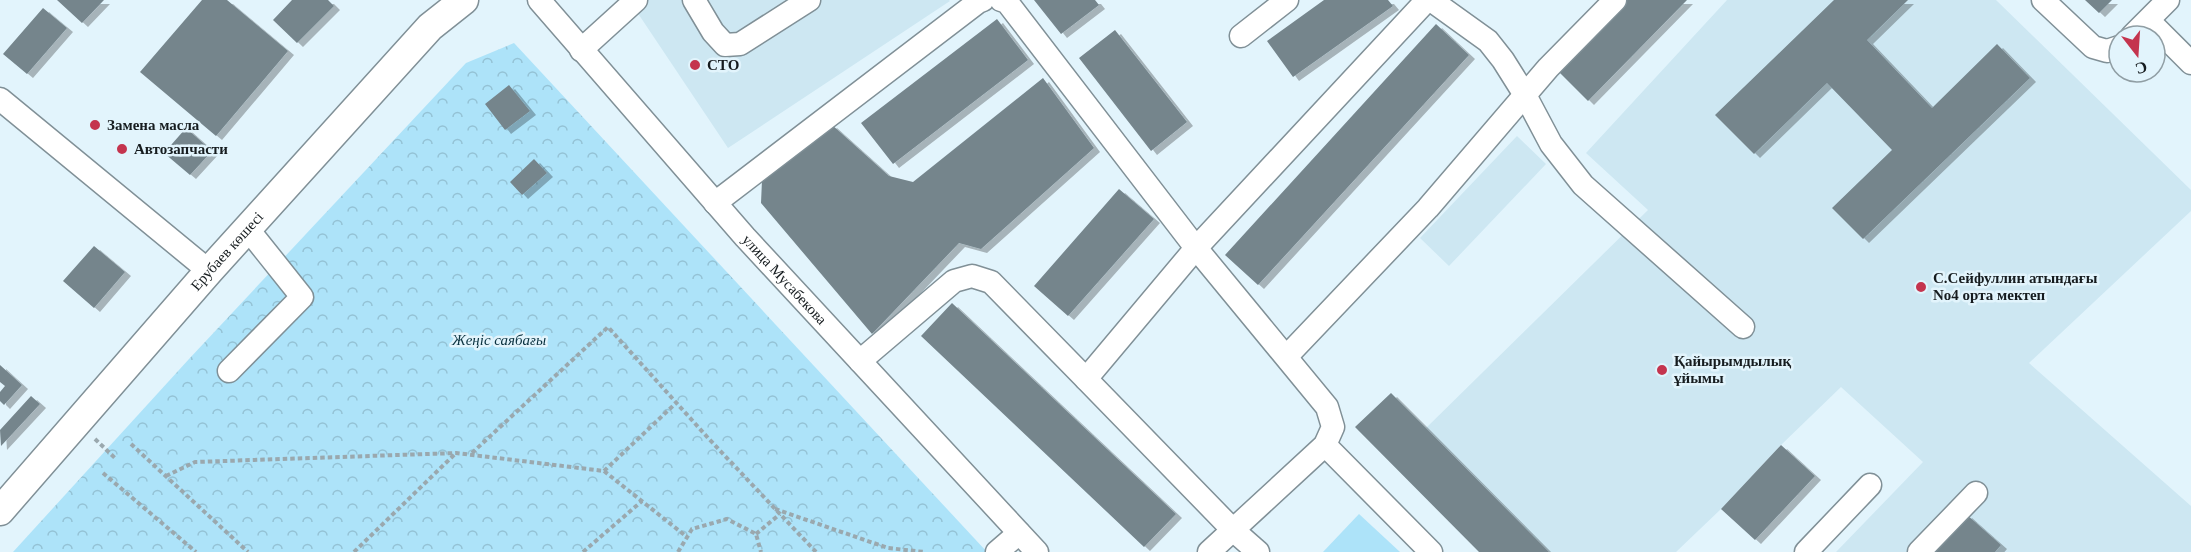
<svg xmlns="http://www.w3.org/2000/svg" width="2191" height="552" font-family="Georgia,serif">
<defs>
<pattern id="forest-crowns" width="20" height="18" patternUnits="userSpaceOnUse" patternTransform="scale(1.5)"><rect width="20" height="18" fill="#ade3f9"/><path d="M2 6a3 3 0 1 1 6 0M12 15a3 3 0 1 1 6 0" fill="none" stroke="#94c2d5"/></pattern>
<filter id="shadow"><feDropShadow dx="6" dy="4" stdDeviation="0" flood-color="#0004"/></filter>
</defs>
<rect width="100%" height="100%" fill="#e2f4fc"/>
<!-- built -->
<path fill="#cde7f2" d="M 629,0 L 949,0 L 950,1 L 728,148 Z
M 1727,0 L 1996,0 L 2191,190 L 2191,211 L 2029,363 L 2191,506 L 2191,552 L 1836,552 L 1923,462 L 1841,387 L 1781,445 L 1721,509 L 1676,552 L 1549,552 L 1426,428 L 1648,210 L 1586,153 Z
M 1517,136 L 1546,164 L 1449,266 L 1420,238 Z"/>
<!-- forest -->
<path fill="url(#forest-crowns)" d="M 514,43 L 987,552 L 13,552 L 189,359 L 466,63 Z"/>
<!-- garden -->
<path fill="#ade3f9" d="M 1359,514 L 1400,552 L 1323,552 Z"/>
<!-- building -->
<path fill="#75858c" filter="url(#shadow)" d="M 57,0 L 104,0 L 82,23 Z
M 202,0 L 227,0 L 288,51 L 216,136 L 140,72 Z
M 292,0 L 328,0 L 334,6 L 297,43 L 273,20 Z
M 1034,0 L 1095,0 L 1099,5 L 1061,34 Z
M 1324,0 L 1388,0 L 1393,6 L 1293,77 L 1267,41 Z
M 1625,0 L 1687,0 L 1588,101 L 1556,69 Z
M 1834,0 L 1908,0 L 1867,40 L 1932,108 L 1997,44 L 2030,78 L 1863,239 L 1832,208 L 1892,150 L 1827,83 L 1754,154 L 1715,115 Z
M 2085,0 L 2112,0 L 2099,13 Z
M 43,8 L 67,28 L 27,74 L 3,54 Z
M 997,19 L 1028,60 L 893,164 L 861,123 Z
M 1436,24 L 1469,55 L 1258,285 L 1225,255 Z
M 1115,30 L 1187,122 L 1151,151 L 1079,58 Z
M 1043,78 L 1094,148 L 981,249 L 959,243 L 872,334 L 761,203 L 762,180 L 831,124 L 889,176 L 913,182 Z
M 509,85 L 530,111 L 505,130 L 485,104 Z
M 186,128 L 212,151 L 190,175 L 164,153 Z
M 534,159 L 547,173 L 522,195 L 510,182 Z
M 1119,189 L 1154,219 L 1068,316 L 1034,286 Z
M 94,246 L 125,272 L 94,308 L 63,281 Z
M 952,303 L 1176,514 L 1144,547 L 921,336 Z
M 0,365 L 22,385 L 4,405 L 0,401 L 0,392 L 5,386 L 0,382 Z
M 1391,393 L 1426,428 L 1549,552 L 1479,552 L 1355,427 Z
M 31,396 L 40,404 L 1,446 L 0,430 Z
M 1781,445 L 1815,476 L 1755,540 L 1721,509 Z
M 1966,514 L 2001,545 L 1995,552 L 1931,552 Z"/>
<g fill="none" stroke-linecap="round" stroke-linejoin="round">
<defs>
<g id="minor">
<path id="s1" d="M 539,0 L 745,237 L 1037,552"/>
<path d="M 694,0 L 713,32 L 725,45 L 740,44 L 809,0"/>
<path d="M 1001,0 L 1007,2 L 1196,248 L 1327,407 L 1333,427 L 1325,445 L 1209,552"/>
<path d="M 1431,0 L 1488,41 L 1503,60 L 1525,95 L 1551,144 L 1583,185 L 1743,327"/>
<path d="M 2043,0 L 2093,47 L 2107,51 L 2119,47"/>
<path d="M 2149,21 L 2191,63"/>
<path d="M 1241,36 L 1287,0"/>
<path d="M 2132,36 L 2168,0"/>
<path d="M 581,50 L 636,0"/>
<path d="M 0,99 L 209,271"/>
<path d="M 715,203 L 978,2 L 983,0"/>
<path d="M 1287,356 L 1428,208 L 1548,68 L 1615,0"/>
<path d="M 860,361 L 954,281 L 972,276 L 991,282 L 1086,379 L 1196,248 L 1427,0"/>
<path d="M 229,371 L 302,297 L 247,228"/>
<path d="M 1086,379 L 1233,530 L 1258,552"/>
<path d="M 1325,445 L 1431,552"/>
<path d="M 997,552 L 1019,533"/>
<path d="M 1806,552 L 1870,485"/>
<path d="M 1919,552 L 1976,493"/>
</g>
<g id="major">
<path id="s2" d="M 0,511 L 209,271 L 430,27 L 464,0"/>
</g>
</defs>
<!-- minor casing -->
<use href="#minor" stroke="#809097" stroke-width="25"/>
<!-- major casing -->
<use href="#major" stroke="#809097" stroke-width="31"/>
<!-- path -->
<path stroke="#9aa8ae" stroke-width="4" stroke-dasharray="4.5 3" stroke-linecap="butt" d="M 95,439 L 116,459
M 131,444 L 248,552
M 472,453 L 608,327 L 709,439 L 816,552
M 604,471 L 676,403
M 103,473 L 196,552
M 166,476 L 195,462 L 456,453 L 604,471 L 687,537
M 775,509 L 888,548 L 924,552
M 756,534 L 780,514
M 354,552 L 456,453
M 583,552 L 642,501
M 678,552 L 692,529 L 727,519 L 756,534 L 761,552"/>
<!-- minor -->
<use href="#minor" stroke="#fff" stroke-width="22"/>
<!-- major -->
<use href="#major" stroke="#fff" stroke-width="28"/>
</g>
<!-- markers -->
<g fill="#c4344e" stroke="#e2f4fc" stroke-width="2">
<circle cx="695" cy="65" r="6"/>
<circle cx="95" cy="125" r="6"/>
<circle cx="122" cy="149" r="6"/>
<circle cx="1921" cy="287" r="6"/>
<circle cx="1662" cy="370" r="6"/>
</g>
<g text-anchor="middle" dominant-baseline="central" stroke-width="5" stroke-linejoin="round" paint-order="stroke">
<!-- poi labels -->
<g font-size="15" font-weight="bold" fill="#161c1f" stroke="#e2f4fc" text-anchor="start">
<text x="707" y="65">СТО</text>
<text x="107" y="125">Замена масла</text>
<text x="134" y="149">Автозапчасти</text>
<text x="1933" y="278">С.Сейфуллин атындағы<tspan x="1933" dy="17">No4 орта мектеп</tspan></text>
<text x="1674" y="361">Қайырымдылық<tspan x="1674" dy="17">ұйымы</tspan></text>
</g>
<!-- street labels -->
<g font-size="15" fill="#161c1f" stroke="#e2f4fc">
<text stroke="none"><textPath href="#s2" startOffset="345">Ерубаев көшесі</textPath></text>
<text stroke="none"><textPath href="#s1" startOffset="372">улица Мусабекова</textPath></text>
</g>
<!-- park labels -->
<g font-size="15" font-style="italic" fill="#0a3240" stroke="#e2f4fc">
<text x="499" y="340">Жеңіс саябағы</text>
</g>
</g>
<!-- north arrow -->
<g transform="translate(2137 54) rotate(163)"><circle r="28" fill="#e2f4fc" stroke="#909ea4" stroke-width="1.5"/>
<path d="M0-4.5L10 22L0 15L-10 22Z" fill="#c4344e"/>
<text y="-9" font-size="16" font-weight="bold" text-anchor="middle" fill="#161c1f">С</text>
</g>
</svg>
